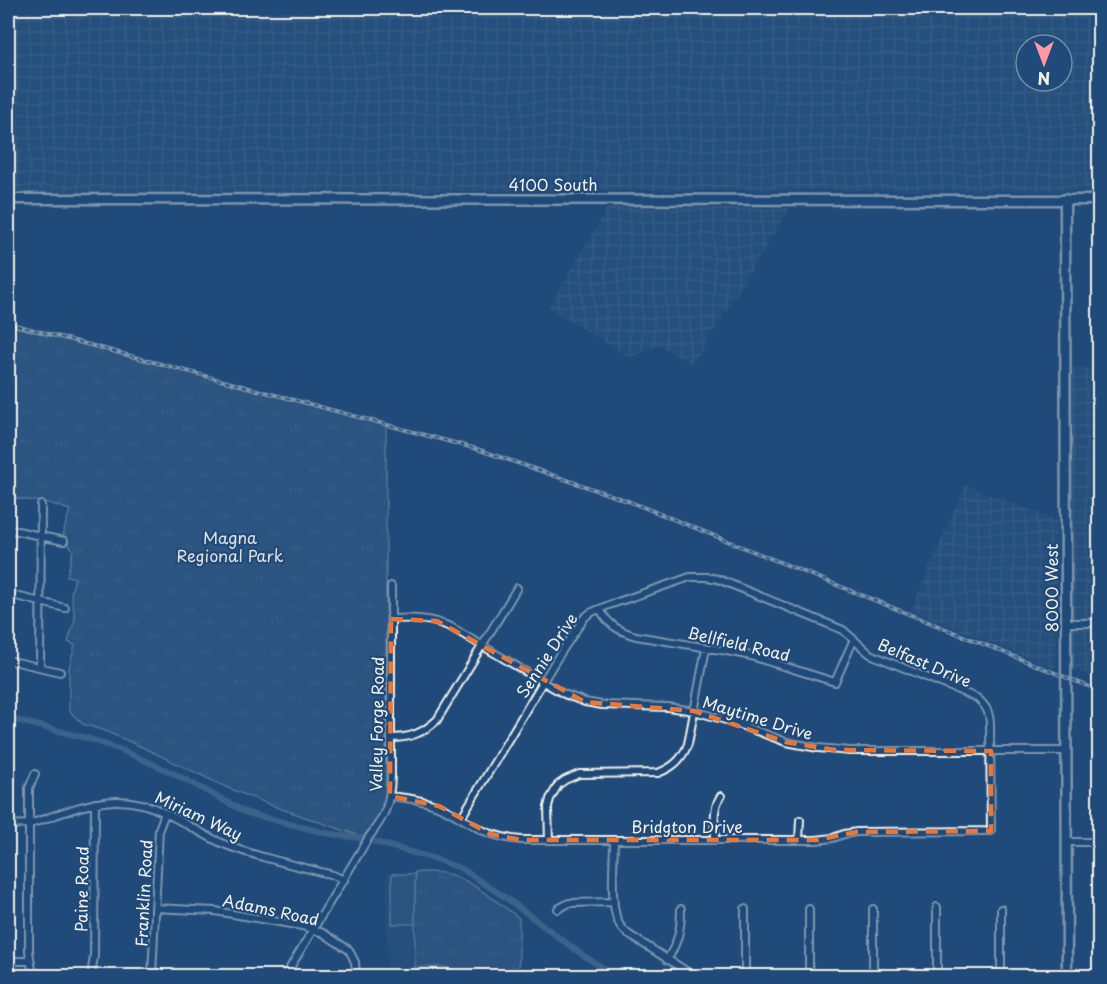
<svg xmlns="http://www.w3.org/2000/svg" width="1107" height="984" font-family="'Playpen Sans',sans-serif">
<defs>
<pattern id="industrial-grid" width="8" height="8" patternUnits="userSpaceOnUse" patternTransform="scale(1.5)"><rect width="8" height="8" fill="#2d5581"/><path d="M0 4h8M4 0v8" fill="none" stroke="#4c6e93"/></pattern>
<pattern id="grass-tufts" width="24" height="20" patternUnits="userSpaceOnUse" patternTransform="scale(1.5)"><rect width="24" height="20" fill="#3a5f88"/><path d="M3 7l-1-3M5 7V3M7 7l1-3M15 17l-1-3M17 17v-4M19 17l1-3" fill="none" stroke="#577699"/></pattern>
</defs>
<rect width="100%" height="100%" fill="#1f4a7a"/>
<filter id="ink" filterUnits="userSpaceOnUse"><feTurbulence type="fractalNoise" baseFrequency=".0167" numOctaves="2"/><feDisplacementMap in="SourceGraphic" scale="12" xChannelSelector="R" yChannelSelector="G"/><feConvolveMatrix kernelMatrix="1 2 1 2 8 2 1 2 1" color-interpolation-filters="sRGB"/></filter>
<g filter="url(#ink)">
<!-- built -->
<path fill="#2d5581" d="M 441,872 L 449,874 L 461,879 L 489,897 L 519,918 L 519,976 L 387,976 L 386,873 Z"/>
<!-- industrial -->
<path fill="url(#industrial-grid)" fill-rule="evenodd" d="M 8,8 L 1099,8 L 1099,191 L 790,190 L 8,192 ZM 1026,45 L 1062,45 L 1062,81 L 1026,81 Z
M 609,205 L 790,208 L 693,365 L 659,345 L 631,358 L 548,308 Z
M 1099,367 L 1099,680 L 1070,668 L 1071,368 Z
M 965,485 L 1057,520 L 1056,669 L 911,610 Z"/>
<!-- grass -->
<path fill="url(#grass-tufts)" stroke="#97a8b8" stroke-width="1.5" d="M 8,325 L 386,424 L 386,797 L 377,819 L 363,837 L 276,807 L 228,788 L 142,747 L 105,731 L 83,724 L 69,711 L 69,668 L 75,645 L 68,642 L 75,619 L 71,593 L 75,578 L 67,576 L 73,551 L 63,534 L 70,510 L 49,503 L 8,497 Z
M 415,872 C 425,872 437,871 448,874 C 468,878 502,905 519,918 L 519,976 L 454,976 L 454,970 L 445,967 L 415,967 Z"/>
<!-- pitch -->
<path fill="#3a5f88" stroke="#97a8b8" stroke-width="1.5" d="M 392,874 L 415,874 L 415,924 L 392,924 Z"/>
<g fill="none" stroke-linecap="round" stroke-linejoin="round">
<!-- canal -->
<path stroke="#627e9d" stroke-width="6" d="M 8,718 L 90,739 L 121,750 L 175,774 L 247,813 L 325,833 L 359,838
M 375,842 L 435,859 L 462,869 L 509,900 L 581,954 L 616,976"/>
<defs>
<path id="street" d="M 8,529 L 64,541
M 8,594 L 65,608
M 600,609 C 608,625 619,631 636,636 L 727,651 L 751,656 L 835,682 L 854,639
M 391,619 C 414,618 429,618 451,627 L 543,682 L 564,694 L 585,702 L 602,705 L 668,707 L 694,711 L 733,722 L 786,742 L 818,748 L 850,751 L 1067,751
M 1067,623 L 1100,623
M 8,660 L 60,672
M 40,667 L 41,505
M 391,738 C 410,738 423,733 437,720 L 517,588
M 390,796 C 407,798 424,800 440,807 C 457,814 472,827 489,833 C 500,837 511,839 521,840 L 816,840 L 833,838 L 844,834 L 857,832 L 991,831 L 990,723 C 989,711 986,706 977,698 L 870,654 L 843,630 L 718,579 L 707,577 L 690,577 L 609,605 L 590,613 L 584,618 L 556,660 L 461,818
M 8,825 L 29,824 L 36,822 C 82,806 118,789 165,813 C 186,823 205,836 226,845 C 259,858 299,866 333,875 L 344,880
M 549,840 L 548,807 L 550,799 L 558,785 L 565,780 L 579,774 L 658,773 C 674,767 682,759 688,744 L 706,648
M 614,840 C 614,860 610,901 617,919 C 619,925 623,930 628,934 L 694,976
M 715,840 C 715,825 712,808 721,796
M 799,840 L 800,820
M 1067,842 L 1100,842
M 155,908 L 215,911 L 302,926 L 323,933 L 349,950 L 355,962 L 356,976
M 558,909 L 569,903 L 614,902
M 809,909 L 809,976
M 873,909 L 873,976
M 667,960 C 678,942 681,930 681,909
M 8,961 L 29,961
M 33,976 L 29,951 L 29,788 L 35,774
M 91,976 L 94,956 L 95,803
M 152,976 L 159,829 L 165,813
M 285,976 L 369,837 C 386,815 390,803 391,776 L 391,586
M 745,976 L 745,909
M 937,976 L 937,907
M 1001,976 L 1001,909"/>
<path id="secondary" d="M 8,199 L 1100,200
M 1065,199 L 1067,976"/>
</defs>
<!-- street casing -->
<use href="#street" stroke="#f4f1e8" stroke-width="10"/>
<!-- secondary casing -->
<use href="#secondary" stroke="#f4f1e8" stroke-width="13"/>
<!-- street -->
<use href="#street" stroke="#1f4a7a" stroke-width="6"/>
<!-- secondary -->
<use href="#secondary" stroke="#1f4a7a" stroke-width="8"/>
<defs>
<path id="rail" d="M 8,323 L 477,449 L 628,501 L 1100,691"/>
</defs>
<!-- rail casing -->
<use href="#rail" stroke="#f4f1e8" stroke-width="4"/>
<!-- rail -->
<use href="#rail" stroke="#1f4a7a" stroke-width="1.5" stroke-dasharray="4.5" stroke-linecap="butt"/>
</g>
</g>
<!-- marked area -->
<path d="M0 0H1107V984H0ZM 391,619 L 437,621 L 585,702 L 694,711 L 786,742 L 835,750 L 991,751 L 991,831 L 857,832 L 816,840 L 521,840 L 490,834 L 439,806 L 390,796 Z" fill="#1f4a7a" fill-opacity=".55" fill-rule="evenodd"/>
<path fill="none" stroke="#ea7738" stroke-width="4.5" stroke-dasharray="12 8" stroke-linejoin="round" d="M 391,619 L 437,621 L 585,702 L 694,711 L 786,742 L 835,750 L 991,751 L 991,831 L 857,832 L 816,840 L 521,840 L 490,834 L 439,806 L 390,796 Z"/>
<g text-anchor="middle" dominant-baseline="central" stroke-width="4.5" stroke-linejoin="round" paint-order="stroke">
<!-- street labels -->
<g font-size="16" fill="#f4f1e8" stroke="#1f4a7a">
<text x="553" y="184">4100 South</text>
<text transform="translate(1051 588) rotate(-90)">8000 West</text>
<text transform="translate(739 643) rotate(13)">Bellfield Road</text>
<text transform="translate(546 655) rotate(-57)">Sennie Drive</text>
<text transform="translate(925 662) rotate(23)">Belfast Drive</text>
<text transform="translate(758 717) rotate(17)">Maytime Drive</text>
<text transform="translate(376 724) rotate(-89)">Valley Forge Road</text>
<text transform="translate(199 815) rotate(25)">Miriam Way</text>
<text x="687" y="826">Bridgton Drive</text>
<text transform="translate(81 889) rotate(-89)">Paine Road</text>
<text transform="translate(143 893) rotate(-87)">Franklin Road</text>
<text transform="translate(271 909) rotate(12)">Adams Road</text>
</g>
<!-- park labels -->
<g font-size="16" fill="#e1e2de" stroke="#1f4a7a">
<text x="230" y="537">Magna<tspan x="230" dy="18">Regional Park</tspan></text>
</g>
</g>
<!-- margin -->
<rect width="1107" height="984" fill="none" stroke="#1f4a7a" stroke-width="30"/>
<rect x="15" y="15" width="1077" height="954" fill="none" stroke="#f4f1e8" stroke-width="2" filter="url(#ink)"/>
<!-- north arrow -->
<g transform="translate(1044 63) rotate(180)"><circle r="28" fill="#1f4a7a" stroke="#748da6" stroke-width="1.5"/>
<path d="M0-4.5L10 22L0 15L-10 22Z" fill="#ff9aa2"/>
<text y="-9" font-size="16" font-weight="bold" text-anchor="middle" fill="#f4f1e8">N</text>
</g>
</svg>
